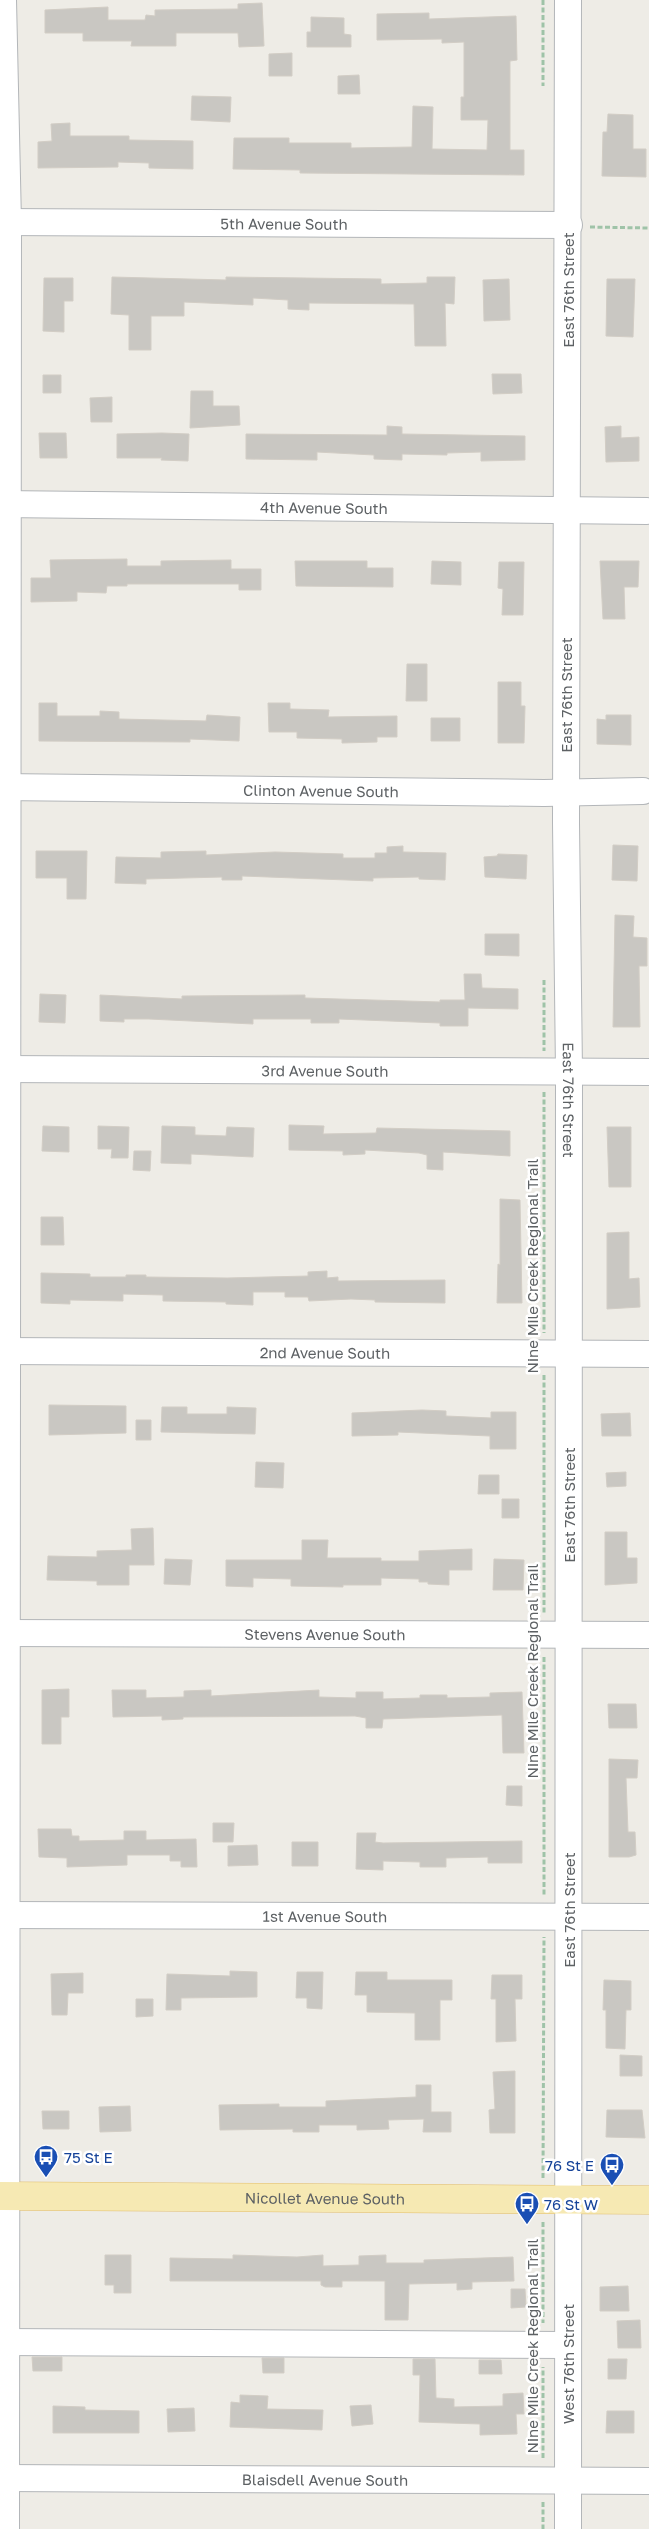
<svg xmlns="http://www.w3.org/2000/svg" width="649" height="2529" font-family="'Golos Text',sans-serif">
<rect width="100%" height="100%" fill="#eeece6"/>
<!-- building -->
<path fill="#c9c7c2" stroke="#d2cdc5" d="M 262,3 L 264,46 L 239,47 L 238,33 L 176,33 L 176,46 L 131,46 L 132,41 L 83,41 L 83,33 L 45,33 L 45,10 L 108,7 L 108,20 L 145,20 L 146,15 L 155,16 L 155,10 L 238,9 L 238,4 Z
M 429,13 L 429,19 L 516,16 L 517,60 L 510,61 L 510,150 L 524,150 L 524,175 L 300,173 L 300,170 L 233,169 L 234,138 L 289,138 L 289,143 L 351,143 L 351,148 L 412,147 L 413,106 L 433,107 L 432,149 L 487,150 L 488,120 L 461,120 L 461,97 L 464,97 L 464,42 L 442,43 L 442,39 L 377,40 L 377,14 Z
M 311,17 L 344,18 L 344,34 L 351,35 L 351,47 L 307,47 L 307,32 L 311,32 Z
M 292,53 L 292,76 L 269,76 L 269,54 Z
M 359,75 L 360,94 L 338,94 L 338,76 Z
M 192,96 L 231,97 L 230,122 L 191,120 Z
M 608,114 L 633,115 L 633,149 L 646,149 L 646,177 L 602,176 L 603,132 L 607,132 Z
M 70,123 L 70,136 L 129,136 L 129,140 L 193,141 L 193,169 L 149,168 L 149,163 L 118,162 L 118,167 L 38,168 L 38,142 L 52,141 L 51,124 Z
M 112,277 L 226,280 L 226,277 L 381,279 L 381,284 L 427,283 L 427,277 L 455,277 L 454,304 L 445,303 L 446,346 L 415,346 L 414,304 L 309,303 L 309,310 L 288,309 L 288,300 L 253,298 L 253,305 L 184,302 L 184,316 L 151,316 L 151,350 L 129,350 L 129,315 L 111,314 Z
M 44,278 L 73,278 L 73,301 L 64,301 L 64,332 L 43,331 Z
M 509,279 L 510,320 L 484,321 L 483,280 Z
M 607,279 L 635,279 L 633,337 L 606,336 Z
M 492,374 L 521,374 L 522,393 L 493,394 Z
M 43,375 L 61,375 L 61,393 L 43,393 Z
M 191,391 L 213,391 L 213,406 L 239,406 L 240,425 L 190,428 Z
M 112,397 L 112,422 L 91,422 L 90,398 Z
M 387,426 L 402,427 L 402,434 L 525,436 L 525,460 L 481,461 L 481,452 L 447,453 L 447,455 L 402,454 L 402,460 L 374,459 L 374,455 L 317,452 L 317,460 L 246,459 L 246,434 L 387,435 Z
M 621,426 L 621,438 L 639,437 L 639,461 L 606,462 L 605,427 Z
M 39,433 L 66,433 L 67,458 L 40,458 Z
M 162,433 L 189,434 L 188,461 L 161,460 L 162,458 L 117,458 L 117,434 Z
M 127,559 L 127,566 L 161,566 L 161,561 L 231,560 L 231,569 L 261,569 L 261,590 L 239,590 L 239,584 L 127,584 L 127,586 L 107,586 L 106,593 L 77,592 L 77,601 L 31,602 L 31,578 L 51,578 L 50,560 Z
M 295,561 L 367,561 L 367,568 L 393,568 L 393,587 L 296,586 Z
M 432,561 L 461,562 L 461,585 L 431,584 Z
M 600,561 L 639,561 L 638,587 L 624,587 L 625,619 L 603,619 Z
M 499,562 L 524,562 L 523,615 L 502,615 L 503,589 L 498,588 Z
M 407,664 L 427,664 L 427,701 L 406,701 Z
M 498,682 L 521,682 L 521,706 L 525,706 L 524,743 L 498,743 Z
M 39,703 L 57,703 L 57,716 L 100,716 L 100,711 L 119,712 L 119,719 L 206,721 L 207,715 L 240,717 L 239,741 L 190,739 L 190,742 L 39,741 Z
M 268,703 L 290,703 L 290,709 L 329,710 L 328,717 L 397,716 L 397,737 L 377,737 L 377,742 L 342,743 L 342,739 L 297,738 L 297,732 L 269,732 Z
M 606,715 L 631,715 L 631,745 L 597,744 L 597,719 L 606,720 Z
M 431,718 L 460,718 L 460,741 L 431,741 Z
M 613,845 L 638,846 L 637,881 L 612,880 Z
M 403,846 L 403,852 L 446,853 L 445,880 L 419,879 L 419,877 L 373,878 L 373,881 L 242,876 L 242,880 L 222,880 L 222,877 L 146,879 L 146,884 L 115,883 L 116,857 L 161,858 L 161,852 L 206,851 L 206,855 L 275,852 L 343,854 L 343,858 L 375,858 L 375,853 L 387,853 L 387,847 Z
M 36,851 L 87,851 L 86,899 L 67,899 L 67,878 L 36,878 Z
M 498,854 L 527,855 L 526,879 L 485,877 L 484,857 L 497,856 Z
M 615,915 L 634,916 L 633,937 L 647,938 L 647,966 L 639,966 L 640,1027 L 613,1027 Z
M 485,934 L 519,934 L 519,956 L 485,955 Z
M 464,974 L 481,974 L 482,988 L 518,989 L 518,1009 L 468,1008 L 468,1026 L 440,1026 L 440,1023 L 339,1019 L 339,1023 L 311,1023 L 311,1019 L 253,1019 L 253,1024 L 149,1019 L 124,1019 L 124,1022 L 100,1021 L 100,995 L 182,999 L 182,996 L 305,995 L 305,998 L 440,1002 L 440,1000 L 465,1000 Z
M 40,994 L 66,995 L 65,1023 L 39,1022 Z
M 289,1125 L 324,1126 L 323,1134 L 376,1133 L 377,1128 L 510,1131 L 510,1156 L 443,1152 L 443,1170 L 427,1169 L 427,1155 L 419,1153 L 365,1150 L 365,1154 L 343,1155 L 343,1151 L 289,1150 Z
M 43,1126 L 69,1127 L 69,1152 L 42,1151 Z
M 98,1126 L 129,1127 L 128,1158 L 111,1158 L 112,1149 L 98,1149 Z
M 162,1126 L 195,1127 L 195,1135 L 226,1136 L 227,1127 L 254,1128 L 253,1157 L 191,1154 L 191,1164 L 161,1163 Z
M 607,1127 L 631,1127 L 631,1187 L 609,1187 Z
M 134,1151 L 151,1151 L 150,1171 L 133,1170 Z
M 500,1199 L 520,1200 L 522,1303 L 497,1303 L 498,1264 L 500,1265 Z
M 41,1217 L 63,1217 L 64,1245 L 41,1245 Z
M 629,1232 L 629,1279 L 639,1278 L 640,1307 L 607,1309 L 607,1233 Z
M 327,1271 L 327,1278 L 338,1277 L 338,1281 L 445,1280 L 445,1303 L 375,1302 L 375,1300 L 351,1299 L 309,1301 L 308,1297 L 285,1297 L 285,1292 L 253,1292 L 253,1305 L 226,1304 L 226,1302 L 163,1301 L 163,1295 L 123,1294 L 123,1301 L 70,1300 L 70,1304 L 41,1303 L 41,1273 L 90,1274 L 90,1277 L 126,1277 L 126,1275 L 146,1275 L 146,1277 L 227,1278 L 308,1276 L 308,1272 Z
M 49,1405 L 126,1406 L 126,1433 L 49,1435 Z
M 162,1407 L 187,1407 L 187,1414 L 227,1414 L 227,1407 L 256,1408 L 255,1434 L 161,1432 Z
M 422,1410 L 446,1411 L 446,1416 L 491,1418 L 491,1412 L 516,1412 L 516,1449 L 490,1449 L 490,1436 L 398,1432 L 398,1435 L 352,1436 L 352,1413 Z
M 630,1413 L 631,1436 L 602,1436 L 601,1414 Z
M 136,1420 L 151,1420 L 151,1440 L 136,1440 Z
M 256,1462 L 284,1463 L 283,1488 L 255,1487 Z
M 626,1472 L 626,1486 L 607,1487 L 606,1473 Z
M 479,1475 L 499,1475 L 499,1494 L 478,1494 Z
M 502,1499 L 519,1499 L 519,1518 L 502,1518 Z
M 153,1528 L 154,1565 L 129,1565 L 129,1585 L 97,1585 L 97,1581 L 47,1580 L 48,1556 L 97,1557 L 97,1551 L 132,1550 L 131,1529 Z
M 605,1532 L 627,1532 L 627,1558 L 637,1558 L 637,1583 L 605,1585 Z
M 302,1540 L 328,1540 L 327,1558 L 381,1558 L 381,1561 L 419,1561 L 419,1551 L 472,1549 L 472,1570 L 449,1570 L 449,1585 L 428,1584 L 428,1582 L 419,1582 L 419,1579 L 381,1578 L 381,1585 L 343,1585 L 343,1587 L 291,1586 L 291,1579 L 253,1578 L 253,1587 L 226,1586 L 226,1560 L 302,1560 Z
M 165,1559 L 192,1560 L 190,1585 L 164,1584 Z
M 494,1559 L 524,1560 L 523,1590 L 493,1590 Z
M 69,1689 L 69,1717 L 61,1717 L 61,1744 L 42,1744 L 42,1690 Z
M 112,1690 L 146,1690 L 146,1698 L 184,1697 L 184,1691 L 211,1690 L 211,1696 L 319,1690 L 319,1697 L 356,1698 L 356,1692 L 383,1692 L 383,1699 L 420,1698 L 420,1695 L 447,1695 L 447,1698 L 490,1697 L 490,1693 L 522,1692 L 524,1753 L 503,1753 L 502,1715 L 383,1719 L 382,1728 L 366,1728 L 366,1718 L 355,1716 L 183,1717 L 183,1719 L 162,1720 L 162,1716 L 113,1717 Z
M 608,1704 L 636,1704 L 637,1728 L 609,1728 Z
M 609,1759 L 638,1760 L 637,1778 L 626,1778 L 628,1832 L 635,1832 L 636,1855 L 629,1857 L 609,1857 Z
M 507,1786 L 522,1786 L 522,1806 L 506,1805 Z
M 213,1823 L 234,1823 L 233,1842 L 213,1842 Z
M 38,1829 L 71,1829 L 72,1836 L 79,1836 L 79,1841 L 124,1840 L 124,1831 L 146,1831 L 146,1840 L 196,1839 L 197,1867 L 181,1867 L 181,1861 L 170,1861 L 170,1855 L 127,1855 L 127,1865 L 67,1867 L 67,1858 L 39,1857 Z
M 357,1833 L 376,1833 L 375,1842 L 383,1843 L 522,1841 L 522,1863 L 488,1863 L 488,1857 L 446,1858 L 446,1867 L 420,1867 L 420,1862 L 383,1861 L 383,1870 L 356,1869 Z
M 292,1842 L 318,1842 L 318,1866 L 292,1866 Z
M 257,1845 L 258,1865 L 228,1866 L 228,1846 Z
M 230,1971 L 257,1972 L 257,1997 L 181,1998 L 181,2010 L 166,2010 L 167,1974 L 230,1976 Z
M 297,1972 L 323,1972 L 322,2009 L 307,2008 L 307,1998 L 296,1998 Z
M 356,1972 L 387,1972 L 387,1980 L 452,1980 L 452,2000 L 440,2000 L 440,2040 L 415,2040 L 415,2013 L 367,2012 L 367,1995 L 355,1995 Z
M 83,1973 L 83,1993 L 68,1993 L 67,2015 L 52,2015 L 51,1974 Z
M 492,1975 L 522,1975 L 522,1999 L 515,1999 L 516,2041 L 496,2042 L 496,1999 L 491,1999 Z
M 604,1980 L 631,1981 L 631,2010 L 626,2010 L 625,2049 L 606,2048 L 606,2010 L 603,2010 Z
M 136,1999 L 153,1999 L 153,2016 L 136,2017 Z
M 620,2055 L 642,2056 L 642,2076 L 620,2076 Z
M 515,2071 L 515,2133 L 490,2133 L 489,2110 L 495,2109 L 493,2072 Z
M 416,2085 L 431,2085 L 431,2112 L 451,2112 L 451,2132 L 423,2132 L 424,2119 L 388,2120 L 389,2129 L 357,2130 L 357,2125 L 319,2125 L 319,2132 L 293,2132 L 293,2129 L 220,2130 L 219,2105 L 279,2104 L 279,2107 L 326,2107 L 326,2101 L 416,2097 Z
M 130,2106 L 131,2131 L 100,2132 L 99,2107 Z
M 607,2110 L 642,2110 L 645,2138 L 606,2137 Z
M 42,2111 L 69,2111 L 69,2129 L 43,2129 Z
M 105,2255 L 131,2255 L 131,2293 L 114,2293 L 114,2285 L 105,2285 Z
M 233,2255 L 297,2257 L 323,2255 L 323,2266 L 359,2265 L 359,2256 L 386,2255 L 386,2263 L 424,2263 L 424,2260 L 513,2257 L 514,2281 L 472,2282 L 472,2289 L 457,2290 L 457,2283 L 409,2284 L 408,2320 L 385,2320 L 385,2281 L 342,2281 L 342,2287 L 325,2287 L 321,2285 L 321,2281 L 170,2281 L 170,2258 L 233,2259 Z
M 628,2286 L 629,2311 L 600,2311 L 600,2287 Z
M 511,2289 L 525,2289 L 526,2307 L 511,2308 Z
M 640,2320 L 641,2348 L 618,2348 L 617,2321 Z
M 32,2357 L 62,2357 L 62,2371 L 33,2371 Z
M 262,2358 L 284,2358 L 284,2373 L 263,2373 Z
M 413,2359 L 435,2359 L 436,2398 L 454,2399 L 454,2407 L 503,2406 L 503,2394 L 523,2393 L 524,2414 L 516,2414 L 517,2434 L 480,2435 L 480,2424 L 419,2422 L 420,2375 L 413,2375 Z
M 608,2359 L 627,2359 L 626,2379 L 608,2379 Z
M 479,2360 L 501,2360 L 502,2374 L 479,2374 Z
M 240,2395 L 268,2396 L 267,2409 L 323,2410 L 322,2430 L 230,2427 L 231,2402 L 240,2403 Z
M 371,2405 L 373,2424 L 352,2426 L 350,2406 Z
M 53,2406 L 85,2407 L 85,2410 L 139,2411 L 139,2433 L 53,2433 Z
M 194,2408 L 195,2431 L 168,2432 L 167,2409 Z
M 607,2411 L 634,2411 L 634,2433 L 606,2433 Z"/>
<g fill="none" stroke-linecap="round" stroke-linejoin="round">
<defs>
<g id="minor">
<path d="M 3,0 L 8,222 L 6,2529"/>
<path id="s1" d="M 568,0 L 566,823 L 569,1072 L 568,2529"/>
<path id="s2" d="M 0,222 L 569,225"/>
<path id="s3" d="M 0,504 L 647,511"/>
<path id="s4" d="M 0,787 L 544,793 L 643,791"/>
<path id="s5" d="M 0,1069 L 649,1072"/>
<path id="s6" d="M 0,1351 L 649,1354"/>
<path id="s7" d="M 0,1633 L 649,1635"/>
<path id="s8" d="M 0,1915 L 649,1917"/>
<path d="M 0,2342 L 568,2345"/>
<path id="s9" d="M 0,2478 L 649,2481"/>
</g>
<g id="major">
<path id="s10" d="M 0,2196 L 649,2200"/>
</g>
</defs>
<!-- minor casing -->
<use href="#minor" stroke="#b3b6b9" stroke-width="28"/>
<!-- major casing -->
<use href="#major" stroke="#e2bd6b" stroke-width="29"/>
<!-- path -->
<path stroke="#9fc3a8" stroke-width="3" stroke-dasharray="5 2.5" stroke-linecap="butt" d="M 543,0 L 543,86
M 590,227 L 649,228
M 544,980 L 544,1051
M 544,1092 L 544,1333
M 544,1375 L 544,1613
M 544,1657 L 544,1896
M 543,2178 L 544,1937
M 543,2222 L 543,2323
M 543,2458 L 543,2367
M 543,2502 L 543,2529"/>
<!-- minor -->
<use href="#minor" stroke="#fff" stroke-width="26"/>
<!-- major -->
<use href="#major" stroke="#f6e9b3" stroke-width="28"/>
</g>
<!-- icons -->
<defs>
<symbol id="bus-pin" viewBox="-11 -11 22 30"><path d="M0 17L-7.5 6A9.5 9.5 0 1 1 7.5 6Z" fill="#1a4fb4" stroke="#fff"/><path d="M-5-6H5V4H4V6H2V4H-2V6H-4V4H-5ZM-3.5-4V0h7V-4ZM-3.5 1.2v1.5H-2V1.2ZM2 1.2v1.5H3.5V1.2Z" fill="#fff"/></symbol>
</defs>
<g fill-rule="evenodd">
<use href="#bus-pin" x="32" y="2143" width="28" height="38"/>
<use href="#bus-pin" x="598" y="2151" width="28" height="38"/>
<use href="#bus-pin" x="513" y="2190" width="28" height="38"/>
</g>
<g text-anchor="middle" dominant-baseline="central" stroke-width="5" stroke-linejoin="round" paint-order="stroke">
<!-- street labels -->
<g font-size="15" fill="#5d6164" stroke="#fff">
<text stroke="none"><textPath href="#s2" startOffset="284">5th Avenue South</textPath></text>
<text transform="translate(568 290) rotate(-90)">East 76th Street</text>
<text stroke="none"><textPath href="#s3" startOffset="324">4th Avenue South</textPath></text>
<text transform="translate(566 695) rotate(-90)">East 76th Street</text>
<text stroke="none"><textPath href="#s4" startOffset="321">Clinton Avenue South</textPath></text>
<text stroke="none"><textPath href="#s5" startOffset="325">3rd Avenue South</textPath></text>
<text stroke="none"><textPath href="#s1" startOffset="1100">East 76th Street</textPath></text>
<text transform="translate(532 1266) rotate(-90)">Nine Mile Creek Regional Trail</text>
<text stroke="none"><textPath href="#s6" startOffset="325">2nd Avenue South</textPath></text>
<text transform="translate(569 1505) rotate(-90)">East 76th Street</text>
<text stroke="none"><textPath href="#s7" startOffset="325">Stevens Avenue South</textPath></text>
<text transform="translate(532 1671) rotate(-90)">Nine Mile Creek Regional Trail</text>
<text transform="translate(569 1910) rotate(-90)">East 76th Street</text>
<text stroke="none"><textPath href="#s8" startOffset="325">1st Avenue South</textPath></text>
<text stroke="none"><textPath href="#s10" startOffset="325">Nicollet Avenue South</textPath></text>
<text transform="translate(532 2346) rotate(-90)">Nine Mile Creek Regional Trail</text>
<text transform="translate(568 2364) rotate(-90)">West 76th Street</text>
<text stroke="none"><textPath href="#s9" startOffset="325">Blaisdell Avenue South</textPath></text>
</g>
<!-- transit labels -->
<g font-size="15" fill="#164399" stroke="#fff" text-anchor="start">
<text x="64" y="2157">75 St E</text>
<text x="594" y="2165" text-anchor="end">76 St E</text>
<text x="544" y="2204">76 St W</text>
</g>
</g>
</svg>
